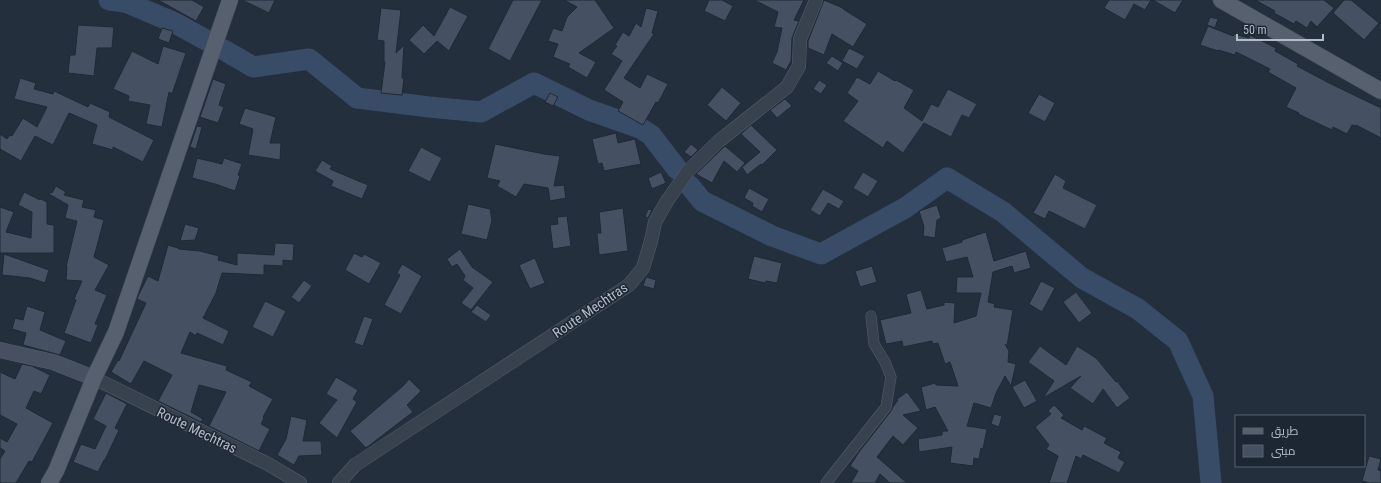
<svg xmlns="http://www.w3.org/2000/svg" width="1381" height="483" font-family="'Roboto Condensed',Cairo,sans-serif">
<rect width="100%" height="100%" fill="#242f3e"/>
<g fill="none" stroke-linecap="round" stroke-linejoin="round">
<!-- river -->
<path stroke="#394c67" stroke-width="21" d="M 109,0 L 128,3 L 175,23 L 206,40
M 224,50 L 253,67 L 309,59 L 357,98 L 429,107 L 481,112 L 534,83 L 589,110 L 640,128 L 651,135 L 677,169
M 690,186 L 702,201 L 772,236 L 821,254 L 905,208 L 947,178 L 1003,212 L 1082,278 L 1138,309 L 1178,341 L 1203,396 L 1211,483"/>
</g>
<!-- building -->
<path fill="#455162" stroke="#1f2835" d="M 158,0 L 192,0 L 204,7 L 196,21 Z
M 242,0 L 275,0 L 269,13 Z
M 513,0 L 542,0 L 510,61 L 488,49 Z
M 564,0 L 595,0 L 614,28 L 579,53 L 596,62 L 587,78 L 568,67 L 570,64 L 553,57 L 558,44 L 548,41 L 553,28 L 562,31 L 567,17 L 577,7 Z
M 709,0 L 722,0 L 733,6 L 725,21 L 704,11 Z
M 754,0 L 804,0 L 794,20 L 799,21 L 792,38 L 791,61 L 786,70 L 772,63 L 777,52 L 782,28 L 774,27 L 778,12 Z
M 824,0 L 843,8 L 843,9 L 867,24 L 853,47 L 832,34 L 824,55 L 808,48 L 808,41 Z
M 1109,0 L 1151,0 L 1145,10 L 1134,4 L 1125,20 L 1104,8 Z
M 1153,0 L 1183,0 L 1175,13 Z
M 1255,0 L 1324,0 L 1334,8 L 1317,27 L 1311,21 L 1307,28 L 1296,21 L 1294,24 L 1274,13 L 1275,11 Z
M 1344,0 L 1351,0 L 1379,23 L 1364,40 L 1333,13 Z
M 450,7 L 468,16 L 449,51 L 437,41 L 424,54 L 409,40 L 423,25 L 434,36 Z
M 381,8 L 401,10 L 396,53 L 404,45 L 402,78 L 404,78 L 402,95 L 381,93 L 385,62 L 384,62 L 384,41 L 377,40 Z
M 646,8 L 658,11 L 652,33 L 654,34 L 624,78 L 640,88 L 647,74 L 668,84 L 658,103 L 656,102 L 643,125 L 618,111 L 623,102 L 604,90 L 622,61 L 611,54 L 617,46 L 615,45 L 623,32 L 629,36 L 636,23 L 641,27 Z
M 1210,17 L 1218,19 L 1215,28 L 1207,25 Z
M 78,25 L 114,27 L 112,48 L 97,48 L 94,76 L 68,73 L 70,55 L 75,55 Z
M 1208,26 L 1233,36 L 1234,34 L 1249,38 L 1250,35 L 1276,48 L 1275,51 L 1298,64 L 1297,66 L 1329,83 L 1381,108 L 1381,138 L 1356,125 L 1356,126 L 1352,125 L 1347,134 L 1333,127 L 1332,130 L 1298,114 L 1299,113 L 1286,107 L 1296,88 L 1268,72 L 1270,69 L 1236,52 L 1235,55 L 1218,50 L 1218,51 L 1200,45 Z
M 162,28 L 173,31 L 169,43 L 158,39 Z
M 163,46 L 186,53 L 172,94 L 169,92 L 162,127 L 146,124 L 150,105 L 128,101 L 129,96 L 113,89 L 132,51 L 158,64 Z
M 849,48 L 865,56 L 857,69 L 842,61 Z
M 832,56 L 843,63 L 838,71 L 826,63 Z
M 878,71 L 895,81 L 896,80 L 914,90 L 904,108 L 922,121 L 931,104 L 938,107 L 948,89 L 977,104 L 969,118 L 962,115 L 951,137 L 924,123 L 903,153 L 887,141 L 883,148 L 843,121 L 858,101 L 847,93 L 857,77 L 870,84 Z
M 20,78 L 36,83 L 34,89 L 53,94 L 54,91 L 88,107 L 90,103 L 110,112 L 109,117 L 154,140 L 143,162 L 113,147 L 113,150 L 92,144 L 97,125 L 69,113 L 53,145 L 35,136 L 21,161 L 0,149 L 0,134 L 7,139 L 10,135 L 12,136 L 23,118 L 37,127 L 47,107 L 14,99 Z
M 213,79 L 226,84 L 219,105 L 224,107 L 218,123 L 200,117 Z
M 819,80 L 827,85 L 821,94 L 813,89 Z
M 722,87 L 741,103 L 726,121 L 707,105 Z
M 550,93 L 558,97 L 553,106 L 545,102 Z
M 1039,94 L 1055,103 L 1045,122 L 1028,113 Z
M 785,99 L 792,106 L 777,118 L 770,110 Z
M 245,108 L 276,117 L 270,143 L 281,143 L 280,160 L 248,155 L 253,129 L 239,124 Z
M 751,125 L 777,150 L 762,165 L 761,164 L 747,175 L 742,167 L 760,152 L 741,134 Z
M 197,126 L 202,127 L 196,149 L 190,147 Z
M 616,133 L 618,143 L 635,139 L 641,164 L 604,171 L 602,163 L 598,164 L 592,139 Z
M 495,144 L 544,154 L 560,156 L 554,186 L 564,185 L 566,198 L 550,201 L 548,188 L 524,184 L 516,197 L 497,186 L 500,181 L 487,178 Z
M 691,144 L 698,150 L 691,157 L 684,152 Z
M 725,146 L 745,163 L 737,172 L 724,161 L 712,183 L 696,174 Z
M 421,147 L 442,158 L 430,182 L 408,171 Z
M 197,158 L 222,164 L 224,158 L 242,164 L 238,175 L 240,176 L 235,191 L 215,184 L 192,178 Z
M 322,160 L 332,166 L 330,169 L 368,185 L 362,199 L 331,186 L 333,181 L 315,171 Z
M 661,172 L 666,183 L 652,189 L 648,178 Z
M 863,172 L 878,181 L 868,197 L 853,188 Z
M 1055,174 L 1066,181 L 1063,188 L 1097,205 L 1085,229 L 1049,211 L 1045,219 L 1033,213 Z
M 56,186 L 66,192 L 64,195 L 84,200 L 82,207 L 96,210 L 94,217 L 104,220 L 94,257 L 109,265 L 95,290 L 107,295 L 95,324 L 98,325 L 91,343 L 64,333 L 76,300 L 74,299 L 82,281 L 66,280 L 67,267 L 66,267 L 77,221 L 65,218 L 68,205 L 49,194 L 50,192 L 52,193 Z
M 749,188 L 769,199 L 762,212 L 752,206 L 753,203 L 744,198 Z
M 823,189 L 844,201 L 839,209 L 828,203 L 820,216 L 810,210 Z
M 24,192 L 40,200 L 41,199 L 47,202 L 47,224 L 54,225 L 54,253 L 0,253 L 0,207 L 14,212 L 6,232 L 31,238 L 32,212 L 18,205 Z
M 468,204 L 490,209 L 492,220 L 487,240 L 461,234 Z
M 937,205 L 941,218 L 937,220 L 935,238 L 923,236 L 924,227 L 919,211 Z
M 623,208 L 628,251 L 599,255 L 597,233 L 601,233 L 599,212 Z
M 648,209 L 652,210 L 648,218 L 645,217 Z
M 567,216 L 571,246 L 553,249 L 550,225 L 558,224 L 557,217 Z
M 185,224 L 199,228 L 195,240 L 180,241 Z
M 986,232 L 994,261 L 1026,251 L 1031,268 L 1014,273 L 1012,266 L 993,272 L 988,302 L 995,304 L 994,307 L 1013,310 L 1007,346 L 1005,344 L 1009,351 L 1008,362 L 1016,364 L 1011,386 L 1005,376 L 996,393 L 991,408 L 974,403 L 967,426 L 987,429 L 983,449 L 981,448 L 979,459 L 974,458 L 973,466 L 950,463 L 952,447 L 919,452 L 918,439 L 942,435 L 942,431 L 948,431 L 935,407 L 926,410 L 921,387 L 935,383 L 936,385 L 958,386 L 950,362 L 945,364 L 938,343 L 933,344 L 932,341 L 903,347 L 902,341 L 886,344 L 880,320 L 911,313 L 906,294 L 921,290 L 927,309 L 944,305 L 944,302 L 955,303 L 954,323 L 976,316 L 981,293 L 956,293 L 957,277 L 973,277 L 967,257 L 946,262 L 942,248 L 962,242 L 962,240 Z
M 275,243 L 294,244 L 293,261 L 283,260 L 283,266 L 264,265 L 264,275 L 222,273 L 216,293 L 203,318 L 229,331 L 223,345 L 197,333 L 196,336 L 190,332 L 181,353 L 227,366 L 226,370 L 252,382 L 249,386 L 273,399 L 263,417 L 264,418 L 261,424 L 270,429 L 259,451 L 209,426 L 226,392 L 199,385 L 191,412 L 203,419 L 201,422 L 158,401 L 172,375 L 144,361 L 131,384 L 111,372 L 118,360 L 119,361 L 146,303 L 137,299 L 139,294 L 148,276 L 158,281 L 168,245 L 178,248 L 179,249 L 200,251 L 219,256 L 218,260 L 237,265 L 237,253 L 274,255 Z
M 460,249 L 472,267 L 493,282 L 471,310 L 461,303 L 473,288 L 463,280 L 465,276 L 457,264 L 452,267 L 447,259 Z
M 354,253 L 362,257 L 364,254 L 381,263 L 369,284 L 345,270 Z
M 4,254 L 49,270 L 45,283 L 30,278 L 2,275 Z
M 754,256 L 782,263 L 777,283 L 766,281 L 765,283 L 748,279 Z
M 535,258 L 545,283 L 530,289 L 519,265 Z
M 402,264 L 422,276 L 401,314 L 384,305 L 400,275 L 397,273 Z
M 872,266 L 877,282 L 860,287 L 855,271 Z
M 646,277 L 656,280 L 654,289 L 643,286 Z
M 304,280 L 312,286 L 299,303 L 291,297 Z
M 1041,281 L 1055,288 L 1042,312 L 1029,304 Z
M 1076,292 L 1092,313 L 1079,323 L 1063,302 Z
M 265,301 L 286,311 L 273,337 L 252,327 Z
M 477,305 L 491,315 L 486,322 L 471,312 Z
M 27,306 L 45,312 L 40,330 L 66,341 L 60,355 L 23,345 L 26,333 L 12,329 L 15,318 L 23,320 Z
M 364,316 L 373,319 L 363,346 L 354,343 Z
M 1040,346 L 1066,365 L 1077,346 L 1096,358 L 1116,382 L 1117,381 L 1130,398 L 1117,408 L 1103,389 L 1093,404 L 1070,388 L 1081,376 L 1043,398 L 1054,381 L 1028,362 Z
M 22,364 L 32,366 L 50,375 L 41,394 L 34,391 L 26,408 L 53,423 L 32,462 L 29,461 L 16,483 L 0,483 L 0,459 L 5,451 L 0,448 L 0,438 L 7,442 L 17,424 L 0,415 L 0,372 L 15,379 Z
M 336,377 L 358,390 L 353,399 L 357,402 L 337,438 L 319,423 L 337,400 L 326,394 Z
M 409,379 L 421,391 L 407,405 L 413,412 L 366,448 L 350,431 L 403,386 Z
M 1025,380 L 1037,401 L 1024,408 L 1012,387 Z
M 907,392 L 921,411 L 903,415 L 918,428 L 903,445 L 893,436 L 877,457 L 907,483 L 890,483 L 880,474 L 875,483 L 851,483 L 858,471 L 850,466 L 859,452 L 891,411 L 893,407 L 898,400 L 897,399 Z
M 106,393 L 127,404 L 115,428 L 119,430 L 105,460 L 104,460 L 98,472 L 73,462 L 81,444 L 95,449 L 106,426 L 93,419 Z
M 1054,405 L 1064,415 L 1061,418 L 1082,430 L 1084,426 L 1107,438 L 1104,443 L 1121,452 L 1118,458 L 1125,462 L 1119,473 L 1083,455 L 1081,459 L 1076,456 L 1067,483 L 1049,483 L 1058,456 L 1046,449 L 1049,445 L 1035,427 L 1051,414 L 1048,411 Z
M 994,414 L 1002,416 L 999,427 L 991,424 Z
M 291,416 L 307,420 L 303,441 L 321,441 L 322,455 L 299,456 L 294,465 L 277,455 L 286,439 Z
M 1369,456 L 1381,459 L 1378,470 L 1381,471 L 1381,483 L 1370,483 L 1362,481 Z"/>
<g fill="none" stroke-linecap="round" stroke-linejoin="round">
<defs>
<path id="minor" d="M 826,483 L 886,407 L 891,377 L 885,362 L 874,344 L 871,316"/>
<path id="tertiary" d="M 94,378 L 268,464 L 300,483
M 339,483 L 355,465 L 629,285 L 643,268 L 651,241 L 655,222 L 667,201 L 688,171 L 719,141 L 787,87 L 799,66 L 800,39 L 816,0"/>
<path id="secondary" d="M 0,350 L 53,362 L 94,378"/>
<path id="primary" d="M 1221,0 L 1381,91
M 49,483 L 56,471 L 94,378 L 116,332 L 230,0"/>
</defs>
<!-- minor casing -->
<use href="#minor" stroke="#565f6c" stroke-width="11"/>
<!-- tertiary casing -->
<use href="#tertiary" stroke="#565f6c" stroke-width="14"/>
<!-- secondary casing -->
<use href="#secondary" stroke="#565f6c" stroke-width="16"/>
<!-- primary casing -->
<use href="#primary" stroke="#414a57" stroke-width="17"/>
<!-- minor -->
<use href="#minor" stroke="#38414e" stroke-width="10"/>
<!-- tertiary -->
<use href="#tertiary" stroke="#38414e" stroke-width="13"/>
<!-- secondary -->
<use href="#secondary" stroke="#465061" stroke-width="15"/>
<!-- primary -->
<use href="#primary" stroke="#56606e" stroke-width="16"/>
</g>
<g text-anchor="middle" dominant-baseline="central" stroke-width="3" stroke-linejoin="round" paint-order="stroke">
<!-- street labels -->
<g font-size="14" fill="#b4bcc9" stroke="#1d2633">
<text transform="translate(590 310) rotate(-34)">Route Mechtras</text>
<text transform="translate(197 430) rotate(26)">Route Mechtras</text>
</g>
</g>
<!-- legend -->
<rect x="1235" y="415" width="130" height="52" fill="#1d2633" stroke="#59626f"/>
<rect x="1243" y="428" width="20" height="6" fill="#56606e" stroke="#59626f"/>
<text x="1271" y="435" font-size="12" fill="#b4bcc9">طريق</text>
<rect x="1243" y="445" width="20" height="12" fill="#455162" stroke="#59626f"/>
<text x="1271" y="455" font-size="12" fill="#b4bcc9">مبنى</text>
<!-- scale -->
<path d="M1237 34v6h86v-6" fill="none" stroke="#b4bcc9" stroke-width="2"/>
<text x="1243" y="34" font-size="12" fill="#b4bcc9" stroke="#1d2633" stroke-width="3" paint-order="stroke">50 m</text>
</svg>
